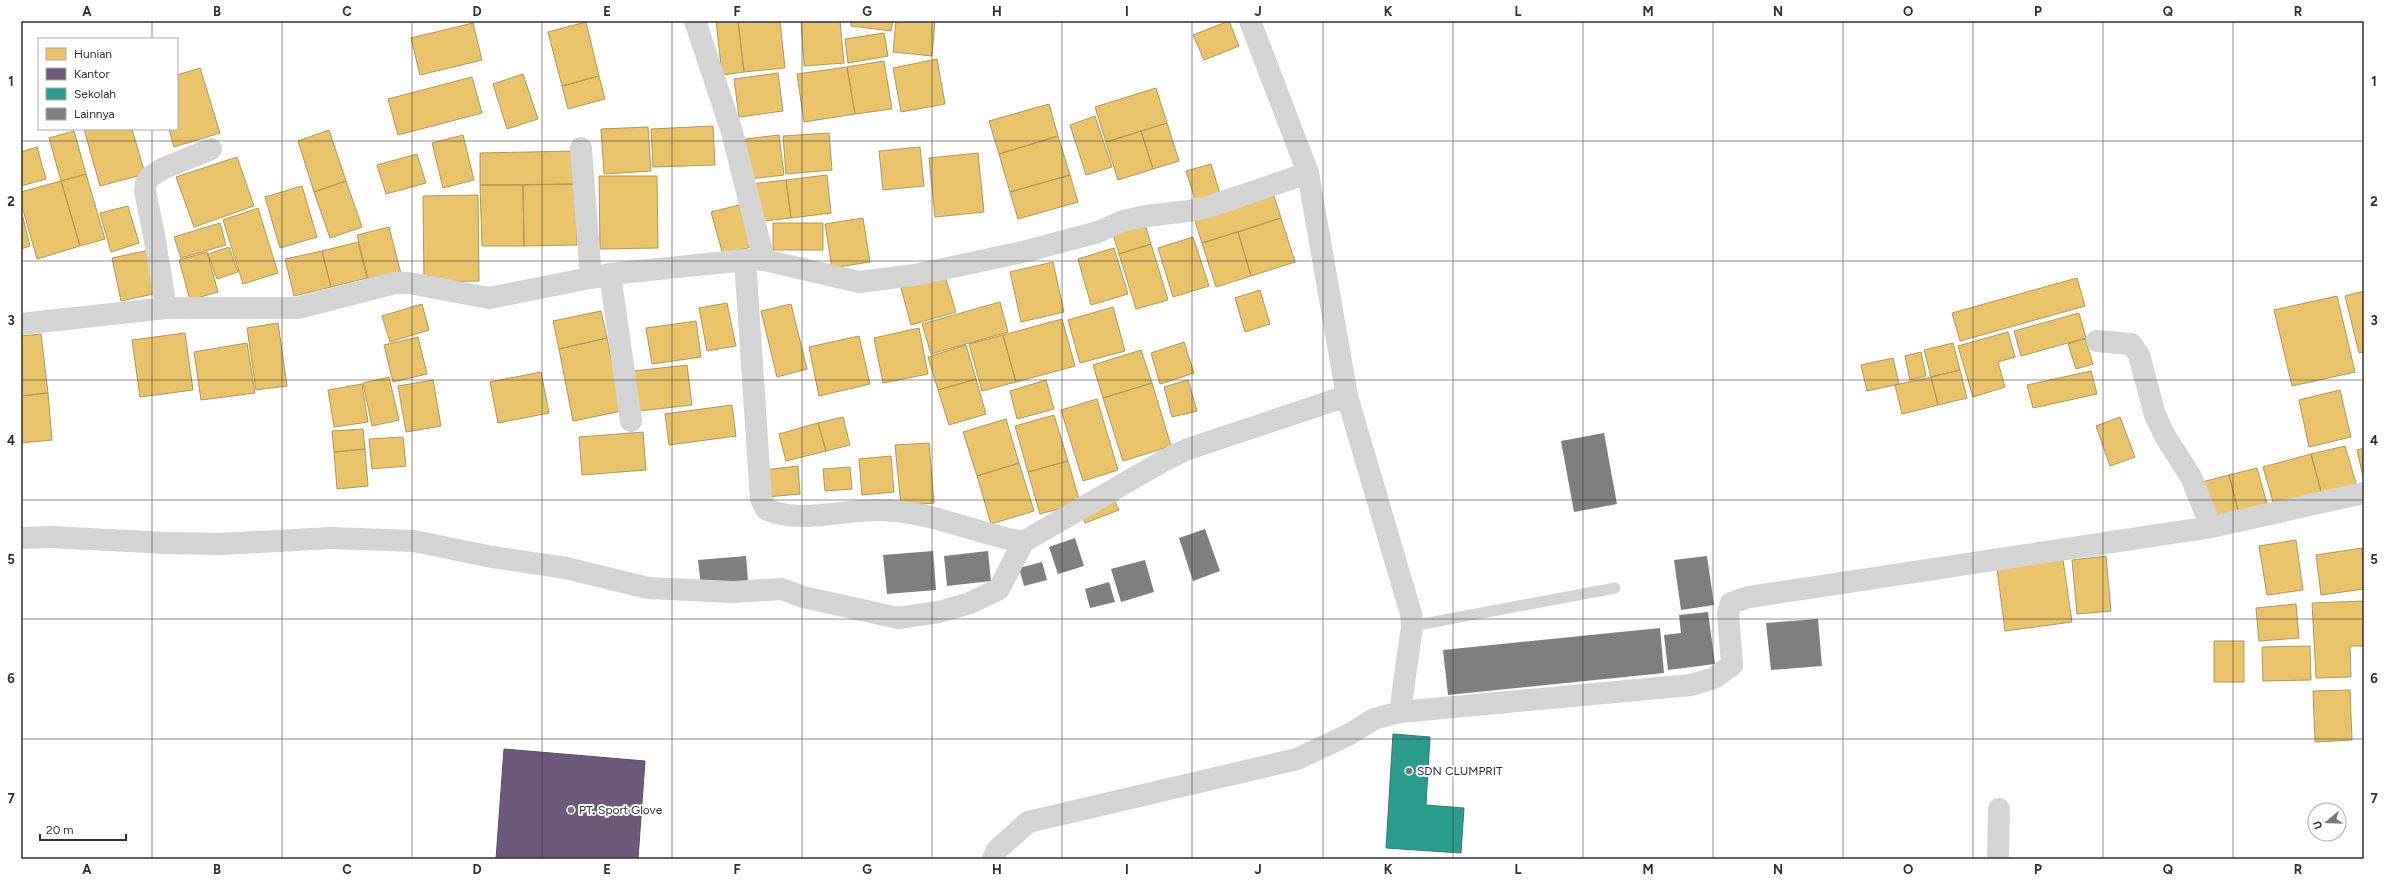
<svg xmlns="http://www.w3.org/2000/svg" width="2385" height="880" font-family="Figtree,sans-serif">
<rect width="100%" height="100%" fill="#fff"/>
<!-- homes -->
<path fill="#e9c46a" stroke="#b29859" d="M 716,21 L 738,21 L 744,72 L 722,75 Z
M 738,21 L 780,21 L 785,68 L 744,72 Z
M 801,21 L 840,21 L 844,63 L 804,66 Z
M 851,21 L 893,21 L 891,31 L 851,26 Z
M 896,21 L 935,21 L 932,56 L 893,52 Z
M 1229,21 L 1239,46 L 1204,60 L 1193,35 Z
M 586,22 L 599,76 L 562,86 L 548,32 Z
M 473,23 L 482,60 L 420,75 L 411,38 Z
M 884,33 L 888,56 L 848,63 L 845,39 Z
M 937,59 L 945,104 L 901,112 L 893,68 Z
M 884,61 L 892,109 L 855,114 L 847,67 Z
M 847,67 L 855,114 L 804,122 L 797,74 Z
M 200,68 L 220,133 L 174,147 L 169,129 L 177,129 L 177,75 Z
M 778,73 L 783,111 L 739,117 L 734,79 Z
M 523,74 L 538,119 L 507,129 L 493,84 Z
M 599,76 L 605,99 L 568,109 L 562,86 Z
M 472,77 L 482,113 L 398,135 L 388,99 Z
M 1156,88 L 1167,123 L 1106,142 L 1095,107 Z
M 1049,104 L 1058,136 L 999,154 L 989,121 Z
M 1095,116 L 1112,167 L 1086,175 L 1070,125 Z
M 1167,123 L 1179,161 L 1153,169 L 1141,131 Z
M 713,126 L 715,165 L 653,167 L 651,129 Z
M 648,127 L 651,171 L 604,174 L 601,129 Z
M 84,129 L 132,129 L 145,174 L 100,186 Z
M 329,130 L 346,181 L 314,192 L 298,141 Z
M 74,131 L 86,174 L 61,181 L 49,138 Z
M 1141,131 L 1153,169 L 1118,180 L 1106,142 Z
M 829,133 L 832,170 L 786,174 L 783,136 Z
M 463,135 L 474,180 L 443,188 L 432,143 Z
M 779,135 L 784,175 L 750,179 L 745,139 Z
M 1058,136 L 1070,175 L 1010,192 L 999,154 Z
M 37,147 L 46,179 L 21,186 L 21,152 Z
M 920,147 L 924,186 L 883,190 L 879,151 Z
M 575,151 L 576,184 L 480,185 L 480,153 Z
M 978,153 L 984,212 L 935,217 L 929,158 Z
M 417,154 L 426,183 L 386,194 L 377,165 Z
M 237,157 L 254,206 L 194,227 L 176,177 Z
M 1211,164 L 1220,194 L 1196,202 L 1186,171 Z
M 86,174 L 105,239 L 80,246 L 61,181 Z
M 827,175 L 831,213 L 791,218 L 786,180 Z
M 1070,175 L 1078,202 L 1018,219 L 1010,192 Z
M 599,176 L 657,176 L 658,248 L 600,249 Z
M 786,180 L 791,218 L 755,222 L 750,184 Z
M 61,181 L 80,246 L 37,259 L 21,203 L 21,192 Z
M 346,181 L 362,227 L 330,238 L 314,192 Z
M 576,184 L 577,245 L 524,246 L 523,185 Z
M 480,185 L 523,185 L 524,246 L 482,246 Z
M 302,186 L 317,237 L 280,248 L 265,197 Z
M 1273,193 L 1281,218 L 1202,243 L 1194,218 Z
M 478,195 L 479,281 L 424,282 L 423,196 Z
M 739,205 L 751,247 L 723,255 L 711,212 Z
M 128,206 L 139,243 L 111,252 L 100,213 Z
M 258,208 L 278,273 L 243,284 L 223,220 Z
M 21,210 L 30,246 L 21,249 Z
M 863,218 L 870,262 L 832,268 L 825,224 Z
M 1143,218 L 1151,244 L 1119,254 L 1111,228 Z
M 1281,218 L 1295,262 L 1251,276 L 1238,232 Z
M 220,223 L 226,245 L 181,258 L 174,237 Z
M 773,223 L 823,223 L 823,250 L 773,250 Z
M 389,227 L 401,274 L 369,282 L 357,235 Z
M 1238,232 L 1251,276 L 1216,287 L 1202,243 Z
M 1193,237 L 1209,286 L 1173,297 L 1158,248 Z
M 358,242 L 367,278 L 331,287 L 322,251 Z
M 1151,244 L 1168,300 L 1136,309 L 1119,254 Z
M 229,247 L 238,272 L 217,279 L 208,254 Z
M 1114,248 L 1128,294 L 1091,305 L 1078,259 Z
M 149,250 L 158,293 L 121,301 L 112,258 Z
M 322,251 L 331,287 L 294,296 L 285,259 Z
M 207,252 L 218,292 L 190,300 L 179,260 Z
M 1053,262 L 1064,312 L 1021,322 L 1010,272 Z
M 945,276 L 956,312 L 911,325 L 901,288 Z
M 2077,278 L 2085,306 L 1960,341 L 1952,313 Z
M 1260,290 L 1270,324 L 1245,332 L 1235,298 Z
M 2364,291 L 2364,352 L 2359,353 L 2345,296 Z
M 2337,296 L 2355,372 L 2292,386 L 2274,310 Z
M 1000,302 L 1008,332 L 931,354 L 922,324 Z
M 727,303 L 736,346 L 707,351 L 699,308 Z
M 422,304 L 429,330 L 390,342 L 382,316 Z
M 791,304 L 807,369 L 777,377 L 761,311 Z
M 1113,307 L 1125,351 L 1080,363 L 1068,320 Z
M 601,311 L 607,338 L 559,349 L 553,321 Z
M 2079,313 L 2086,338 L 2021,356 L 2014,331 Z
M 1062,319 L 1075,366 L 1016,382 L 1003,335 Z
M 696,321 L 701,357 L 652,364 L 646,328 Z
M 278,323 L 287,386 L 256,390 L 247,328 Z
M 919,328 L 928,374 L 883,383 L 874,338 Z
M 2008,332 L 2015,357 L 1998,362 L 2005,387 L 1973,397 L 1958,346 Z
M 185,333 L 193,390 L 140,397 L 132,340 Z
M 41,334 L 48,393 L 21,396 L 21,336 Z
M 1003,335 L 1016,382 L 982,391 L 969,344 Z
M 859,336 L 870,384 L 819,396 L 809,347 Z
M 418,337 L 427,374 L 393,382 L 384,345 Z
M 607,338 L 622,411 L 573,421 L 559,349 Z
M 2085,339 L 2093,364 L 2076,369 L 2068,344 Z
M 1184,342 L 1194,373 L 1160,384 L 1151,353 Z
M 247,343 L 255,393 L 201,400 L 194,352 Z
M 1953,343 L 1960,370 L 1931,377 L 1924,350 Z
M 966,345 L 976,379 L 938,390 L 928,357 Z
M 1141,350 L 1152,383 L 1103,398 L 1093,365 Z
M 1921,352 L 1926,376 L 1910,380 L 1905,356 Z
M 1893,358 L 1899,384 L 1867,391 L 1861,365 Z
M 687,365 L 692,405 L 639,411 L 634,371 Z
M 1960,370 L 1967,398 L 1938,405 L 1931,377 Z
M 2091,371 L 2097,394 L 2033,408 L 2027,385 Z
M 541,372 L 549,413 L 498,423 L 490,382 Z
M 389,377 L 399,420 L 372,426 L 363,383 Z
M 1931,377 L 1938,405 L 1902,414 L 1895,385 Z
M 976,379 L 986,414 L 949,425 L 938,390 Z
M 433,380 L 441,426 L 406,432 L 398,386 Z
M 1046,380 L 1054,409 L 1017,419 L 1010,391 Z
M 1188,380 L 1197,411 L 1172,417 L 1164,387 Z
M 1152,383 L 1171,446 L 1123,461 L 1103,398 Z
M 362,384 L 368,422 L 334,427 L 328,390 Z
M 2340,390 L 2351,437 L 2309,447 L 2299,400 Z
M 48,393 L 52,440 L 21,443 L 21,396 Z
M 1097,399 L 1118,470 L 1083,481 L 1061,410 Z
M 732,405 L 736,436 L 669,445 L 665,414 Z
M 1054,415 L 1068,461 L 1028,472 L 1015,426 Z
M 843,417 L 850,445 L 826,451 L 818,423 Z
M 2120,417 L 2135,457 L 2110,466 L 2096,426 Z
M 1006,419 L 1019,463 L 977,476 L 963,432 Z
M 818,423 L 826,451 L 786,461 L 779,434 Z
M 363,429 L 365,449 L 334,452 L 332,431 Z
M 643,432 L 646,470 L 582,475 L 579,437 Z
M 403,437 L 406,466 L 372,469 L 369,439 Z
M 929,443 L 934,503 L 901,506 L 895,445 Z
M 2345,446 L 2358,490 L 2323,499 L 2311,454 Z
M 2364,448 L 2364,481 L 2357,450 Z
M 365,449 L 368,486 L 337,489 L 334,452 Z
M 2311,454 L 2323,499 L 2276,512 L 2263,467 Z
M 891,456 L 894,492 L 862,495 L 859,459 Z
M 1068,461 L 1080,503 L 1040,514 L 1028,472 Z
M 1019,463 L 1034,511 L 991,524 L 977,476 Z
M 798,466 L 800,494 L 766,497 L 764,470 Z
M 850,467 L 852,489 L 825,491 L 823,469 Z
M 2257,468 L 2269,511 L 2240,518 L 2229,475 Z
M 2229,475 L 2240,518 L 2213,525 L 2202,482 Z
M 1114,500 L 1119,510 L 1085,523 L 1081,512 Z
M 2296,540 L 2303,590 L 2267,595 L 2259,546 Z
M 2362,548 L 2364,589 L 2321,595 L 2316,555 Z
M 2106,556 L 2111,611 L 2077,614 L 2072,560 Z
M 2063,560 L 2072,622 L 2005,631 L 1997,569 Z
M 2364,601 L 2364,646 L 2350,646 L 2351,677 L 2316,678 L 2312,603 Z
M 2296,604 L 2299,638 L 2259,641 L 2256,608 Z
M 2214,641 L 2244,641 L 2244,682 L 2214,682 Z
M 2310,646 L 2311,680 L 2263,681 L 2262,647 Z
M 2350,690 L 2352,740 L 2315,742 L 2313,691 Z"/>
<!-- offices -->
<path fill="#6d597a" stroke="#5b4d64" d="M 504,749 L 645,761 L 638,859 L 496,859 Z"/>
<!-- schools -->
<path fill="#2a9d8f" stroke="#2c7c72" d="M 1393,734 L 1430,737 L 1426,805 L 1464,808 L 1461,853 L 1386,848 Z"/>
<!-- building -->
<path fill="#7f7f7f" d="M 1604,433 L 1617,504 L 1574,512 L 1561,441 Z
M 1205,529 L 1220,571 L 1193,581 L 1179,538 Z
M 1075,538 L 1084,566 L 1058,574 L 1049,547 Z
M 933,551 L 936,590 L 887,594 L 883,555 Z
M 988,551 L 991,581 L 947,586 L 944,556 Z
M 746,556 L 748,581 L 701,586 L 698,560 Z
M 1707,556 L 1714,605 L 1681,610 L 1674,560 Z
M 1145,560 L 1154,592 L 1121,602 L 1111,569 Z
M 1042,562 L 1047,580 L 1024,586 L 1019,568 Z
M 1109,582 L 1115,602 L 1090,608 L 1085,589 Z
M 1708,612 L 1715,664 L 1668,670 L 1664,635 L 1681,633 L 1679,615 Z
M 1818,619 L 1822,666 L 1771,670 L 1766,623 Z
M 1660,628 L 1664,673 L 1448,695 L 1443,650 Z"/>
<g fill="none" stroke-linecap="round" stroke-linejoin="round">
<!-- service -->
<path stroke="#d4d4d4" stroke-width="11" d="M 1412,626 L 1615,588"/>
<!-- minor -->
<path stroke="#d4d4d4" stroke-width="22" d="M 695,21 L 732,132 L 764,260
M 1250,21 L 1308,173 L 1347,396 L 1411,614 L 1412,626 L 1400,712
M 581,148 L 591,278
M 745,260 L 761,499 L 766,509 C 797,524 843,510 877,510 C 928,510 974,533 1023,542 L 1165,460 L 1188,449 L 1347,396
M 610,274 L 631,421
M 166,308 L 154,235 L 145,191 L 146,183 L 150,177 L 162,169 L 211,149
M 21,324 L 166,308 L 298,308 L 395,283 L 409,283 L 489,298 L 610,274 L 745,260 L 764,260 L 859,282 L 915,275 L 1027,251 L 1098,232 L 1123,221 L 1146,216 L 1189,211 L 1211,206 L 1308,173
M 2097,341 L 2131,344 L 2139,355 L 2155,415 L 2165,436 L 2191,477 L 2211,527
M 21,538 L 52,537 L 166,543 L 221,544 L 331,538 L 414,541 L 492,557 L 566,568 L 648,588 L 733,592 L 782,589 L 803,597 L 898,618 L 939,612 L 970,603 L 999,589 L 1023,542
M 993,859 L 997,850 L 1028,822 L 1297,759 L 1350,734 L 1374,719 L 1400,712 L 1691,685 L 1714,678 L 1732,665 L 1728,613 L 1731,603 L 1749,597 L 2211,527 L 2364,493
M 1998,859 L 1999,809"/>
</g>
<!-- grid -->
<path fill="none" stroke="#303030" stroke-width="1" stroke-opacity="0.55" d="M 152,21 L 152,39M 282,21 L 282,859M 412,21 L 412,859M 542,21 L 542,859M 672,21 L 672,859M 802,21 L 802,859M 932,21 L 932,859M 1062,21 L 1062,859M 1192,21 L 1192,859M 1323,21 L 1323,859M 1453,21 L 1453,859M 1583,21 L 1583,859M 1713,21 L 1713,859M 1843,21 L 1843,859M 1973,21 L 1973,859M 2103,21 L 2103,859M 2233,21 L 2233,859M 152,129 L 152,859M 21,141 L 2364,141M 21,261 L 2364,261M 21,380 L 2364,380M 21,500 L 2364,500M 21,619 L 2364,619M 21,739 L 2364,739"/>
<!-- markers -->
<g fill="#787878" stroke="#fff" stroke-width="1.5">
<circle cx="1409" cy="771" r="4"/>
<circle cx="571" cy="810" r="4"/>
</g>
<g text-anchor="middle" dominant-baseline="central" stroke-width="4" stroke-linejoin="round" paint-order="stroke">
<!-- poi labels -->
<g font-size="12" fill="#303030" stroke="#fff" text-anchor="start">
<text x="1417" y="771">SDN CLUMPRIT</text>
<text x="579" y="810">PT. Sport Glove</text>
</g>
</g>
<!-- border -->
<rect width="2385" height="880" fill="none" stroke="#ffffff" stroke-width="44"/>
<!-- legend -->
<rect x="38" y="38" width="140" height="92" fill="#ffffff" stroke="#acacac"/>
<rect x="46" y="48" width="20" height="12" fill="#e9c46a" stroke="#acacac"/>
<text x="74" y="58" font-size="12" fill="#303030">Hunian</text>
<rect x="46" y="68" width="20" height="12" fill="#6d597a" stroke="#acacac"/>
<text x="74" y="78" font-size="12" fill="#303030">Kantor</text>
<rect x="46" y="88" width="20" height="12" fill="#2a9d8f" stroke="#acacac"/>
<text x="74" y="98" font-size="12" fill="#303030">Sekolah</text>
<rect x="46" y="108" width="20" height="12" fill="#7f7f7f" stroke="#acacac"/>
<text x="74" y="118" font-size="12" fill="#303030">Lainnya</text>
<!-- north arrow -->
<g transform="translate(2327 822) rotate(251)"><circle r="19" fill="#ffffff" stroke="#acacac"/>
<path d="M0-3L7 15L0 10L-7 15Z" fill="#787878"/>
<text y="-6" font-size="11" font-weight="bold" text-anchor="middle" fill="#303030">U</text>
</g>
<!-- scale -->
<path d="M40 834v6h86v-6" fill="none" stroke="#303030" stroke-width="2"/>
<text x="46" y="834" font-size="12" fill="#303030" stroke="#ffffff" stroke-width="3" paint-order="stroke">20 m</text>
<rect x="22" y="22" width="2341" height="836" fill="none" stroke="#303030" stroke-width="1.5"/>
<g font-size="13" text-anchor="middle" font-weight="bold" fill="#303030">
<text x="87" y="16">A</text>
<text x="217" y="16">B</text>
<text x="347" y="16">C</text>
<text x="477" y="16">D</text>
<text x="607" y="16">E</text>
<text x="737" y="16">F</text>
<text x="867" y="16">G</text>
<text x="997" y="16">H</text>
<text x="1127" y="16">I</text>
<text x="1258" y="16">J</text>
<text x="1388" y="16">K</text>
<text x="1518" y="16">L</text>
<text x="1648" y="16">M</text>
<text x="1778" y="16">N</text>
<text x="1908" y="16">O</text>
<text x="2038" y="16">P</text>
<text x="2168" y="16">Q</text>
<text x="2298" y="16">R</text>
<text x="11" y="86">1</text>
<text x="2374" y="86">1</text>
<text x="11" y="206">2</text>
<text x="2374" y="206">2</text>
<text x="11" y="325">3</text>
<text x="2374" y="325">3</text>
<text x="11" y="445">4</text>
<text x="2374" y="445">4</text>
<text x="11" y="564">5</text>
<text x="2374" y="564">5</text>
<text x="11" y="683">6</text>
<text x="2374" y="683">6</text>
<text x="11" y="803">7</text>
<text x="2374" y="803">7</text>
<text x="87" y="874">A</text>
<text x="217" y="874">B</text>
<text x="347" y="874">C</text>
<text x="477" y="874">D</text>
<text x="607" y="874">E</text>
<text x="737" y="874">F</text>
<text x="867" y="874">G</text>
<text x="997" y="874">H</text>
<text x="1127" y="874">I</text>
<text x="1258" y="874">J</text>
<text x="1388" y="874">K</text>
<text x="1518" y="874">L</text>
<text x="1648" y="874">M</text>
<text x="1778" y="874">N</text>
<text x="1908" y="874">O</text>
<text x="2038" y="874">P</text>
<text x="2168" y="874">Q</text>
<text x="2298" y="874">R</text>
</g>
</svg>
